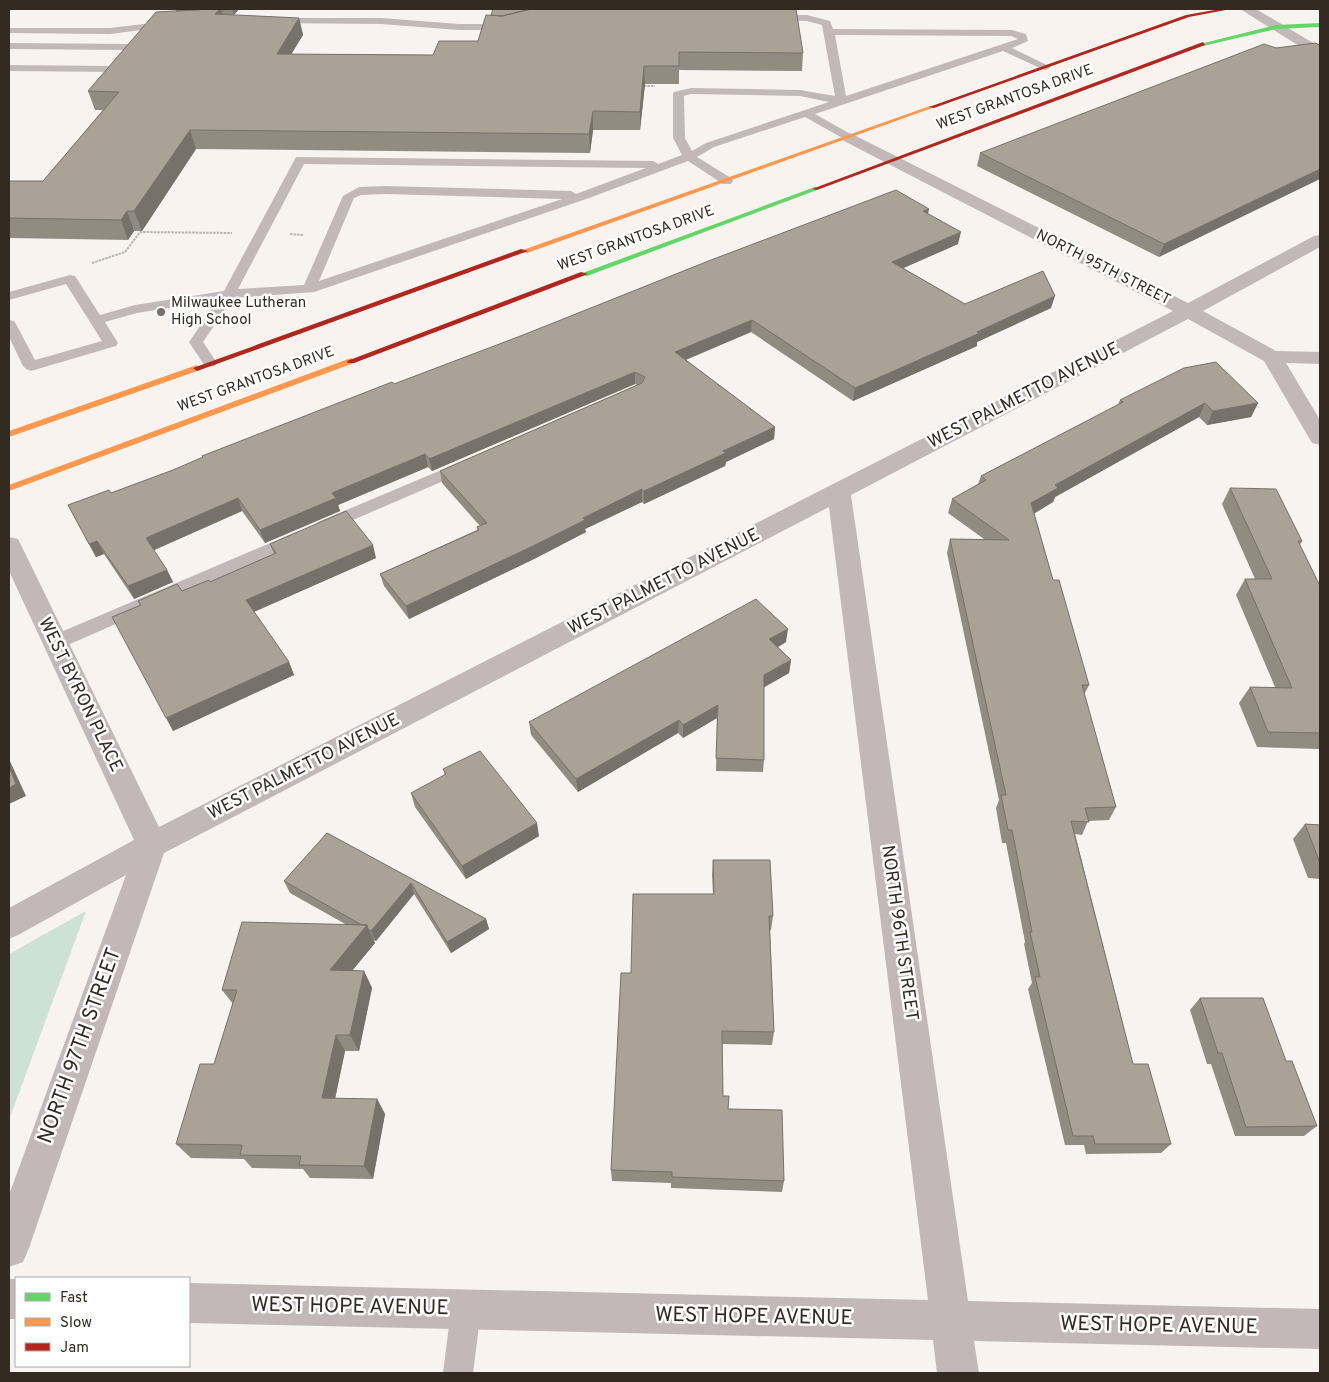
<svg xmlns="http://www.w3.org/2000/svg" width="1329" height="1382" font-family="Overpass,sans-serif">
<rect width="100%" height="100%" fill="#f8f3ee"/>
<!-- green -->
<path fill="#cde2d3" d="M 86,911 L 9,1120 L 9,954 Z"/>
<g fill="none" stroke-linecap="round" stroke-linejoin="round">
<!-- path -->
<path stroke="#bbb3b2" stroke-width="2" stroke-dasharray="2.5 1" stroke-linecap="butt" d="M 644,86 L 655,86
M 290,234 L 304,235
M 92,263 L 125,252 L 140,232 L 232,233"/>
<!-- lane -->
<path fill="#c2b8b8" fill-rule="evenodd" d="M 771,15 L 807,15 L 830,21 L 833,29 L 1012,30 L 1026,34 L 1028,41 L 1012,48 L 1051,67 L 1046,70 L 1042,69 L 1003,51 L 815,114 L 854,136 L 856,138 L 854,140 L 846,140 L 805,117 L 714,147 L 697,157 L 731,178 L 733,181 L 731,184 L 723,184 L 688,161 L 589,198 L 314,292 L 233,298 L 203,342 L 217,363 L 215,366 L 205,366 L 189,342 L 218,300 L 137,313 L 105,322 L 118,343 L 116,346 L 31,371 L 26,369 L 23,366 L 9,337 L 9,320 L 14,321 L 16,324 L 35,360 L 102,341 L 66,284 L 9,300 L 9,292 L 70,275 L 75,276 L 100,315 L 135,305 L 224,291 L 296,157 L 653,161 L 658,164 L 682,155 L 673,138 L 673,94 L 674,92 L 691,88 L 800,90 L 835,96 L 822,25 L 807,21 L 768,20 L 768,16 ZM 835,35 L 1011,36 L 1018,39 L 846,96 ZM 691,94 L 800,96 L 829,102 L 706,143 L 692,151 L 685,138 L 684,96 ZM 304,164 L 646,168 L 576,194 L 571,191 L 385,186 L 359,187 L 343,196 L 304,285 L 238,289 ZM 385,194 L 562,199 L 319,281 L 354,198 L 361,195 Z
M 273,18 L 381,18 L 459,24 L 509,24 L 514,27 L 509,30 L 459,30 L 381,24 L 270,23 L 270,19 Z
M 169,21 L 174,24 L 172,26 L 110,34 L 9,33 L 9,29 L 11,28 L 110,28 Z
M 9,43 L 133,44 L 138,47 L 121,71 L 117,72 L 9,71 L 9,65 L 114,66 L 126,50 L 9,49 Z
M 465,460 L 471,461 L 473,465 L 471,469 L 330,530 L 324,532 L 318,530 L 315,526 L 318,522 Z
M 296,532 L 302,534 L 305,538 L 302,542 L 61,648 L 54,650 L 47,648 L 44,643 L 47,638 Z
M 466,1295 L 476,1300 L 481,1310 L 473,1373 L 443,1373 L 451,1310 L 456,1300 Z"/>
<!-- street -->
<path fill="#c2b8b8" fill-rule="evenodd" d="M 1240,9 L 1256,9 L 1320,47 L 1320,57 L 1315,56 Z
M 850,133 L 1188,303 L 1314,236 L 1320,235 L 1320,247 L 1203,311 L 1276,351 L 1320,352 L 1320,364 L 1286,363 L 1320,420 L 1320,445 L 1312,443 L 1264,361 L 1188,319 L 851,495 L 968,1301 L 1320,1309 L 1320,1349 L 974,1341 L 979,1373 L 937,1373 L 933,1340 L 189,1323 L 189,1283 L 928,1300 L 829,507 L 164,853 L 29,1248 L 23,1262 L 9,1267 L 9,1195 L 126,875 L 20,934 L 9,939 L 9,908 L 134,840 L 9,571 L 9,537 L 18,539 L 21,545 L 159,827 L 1173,311 L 844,141 L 842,138 L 844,135 Z
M 9,1279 L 16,1279 L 16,1319 L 9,1319 Z"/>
<!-- fast -->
<path fill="#63d668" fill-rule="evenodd" d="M 1320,23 L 1320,27 L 1276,29 L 1203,46 L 1200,44 L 1276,25 Z
M 815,187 L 817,188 L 817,190 L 587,276 L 580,274 Z"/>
<!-- slow -->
<path fill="#ff974d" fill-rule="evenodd" d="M 930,106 L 935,107 L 527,253 L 520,251 Z
M 351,358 L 355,361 L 354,363 L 9,491 L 9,485 Z
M 197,365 L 201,368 L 200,370 L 9,437 L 9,431 Z"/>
<!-- jam -->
<path fill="#b3261e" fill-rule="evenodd" d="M 1220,9 L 1231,9 L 1189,17 L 934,108 L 929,107 L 1186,15 Z
M 1203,42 L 1205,45 L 817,190 L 812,189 Z
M 521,249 L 528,251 L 200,370 L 197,371 L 193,368 Z
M 581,272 L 588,274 L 354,363 L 348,363 L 347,361 Z"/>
</g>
<!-- wall -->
<path fill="#928b82" d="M 239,9 L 234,15 L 299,18 L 303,35 L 291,54 L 433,55 L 439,41 L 803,53 L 802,71 L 679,70 L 679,84 L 645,84 L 640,130 L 593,130 L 590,153 L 196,149 L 142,231 L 134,231 L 128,240 L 9,238 L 9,181 L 43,181 L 103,110 L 95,110 L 88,91 L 176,11 Z
M 1276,48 L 1159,257 L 977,166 L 980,153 Z
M 928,214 L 958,244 L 903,268 L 965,304 L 1051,308 L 977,342 L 977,346 L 853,401 L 751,332 L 686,360 L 775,427 L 774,439 L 726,462 L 725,466 L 644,504 L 642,502 L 585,529 L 586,532 L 534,559 L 409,619 L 384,586 L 380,574 L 477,530 L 477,527 L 480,526 L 442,483 L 440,471 L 637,385 L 635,384 L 432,471 L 428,467 L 338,505 L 340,511 L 265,543 L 242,511 L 154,550 L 167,570 L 173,582 L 134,599 L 104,554 L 96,557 L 68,505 L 111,493 L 173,470 L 394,384 Z
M 1120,400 L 1258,403 L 1251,417 L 1207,425 L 1199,417 L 1055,497 L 1053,502 L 1034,513 L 1053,580 L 1089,685 L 1084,695 L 1116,807 L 1109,820 L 1088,821 L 1082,835 L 1075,834 L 1133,1064 L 1171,1144 L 1161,1153 L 1086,1154 L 1084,1145 L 1065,1145 L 1028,989 L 1032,983 L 1024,944 L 1025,942 L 1006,843 L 1002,843 L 996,808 L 999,800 L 947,553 L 950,539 L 984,539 L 948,513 L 952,499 L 978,484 L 981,476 L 1118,405 Z
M 1230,488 L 1302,541 L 1300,545 L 1320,586 L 1320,751 L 1319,749 L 1257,747 L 1239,703 L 1250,687 L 1275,687 L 1236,595 L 1245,579 L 1255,579 L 1222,504 Z
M 270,544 L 376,558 L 254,612 L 289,662 L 294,675 L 173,731 L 140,606 L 138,601 L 182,591 L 210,582 L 274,554 Z
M 786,642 L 778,647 L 791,660 L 789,673 L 764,687 L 764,760 L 763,772 L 716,771 L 717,718 L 683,738 L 678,733 L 578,792 L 531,735 L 529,722 Z
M 443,769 L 539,836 L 466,879 L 415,807 L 411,793 L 445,775 Z
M 1305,824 L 1320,825 L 1320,879 L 1308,878 L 1293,839 Z
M 327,833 L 486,919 L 489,929 L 451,953 L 414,894 L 376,941 L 373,940 L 375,943 L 352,970 L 364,971 L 372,988 L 359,1051 L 345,1051 L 335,1099 L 377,1099 L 385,1114 L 373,1179 L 310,1178 L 303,1169 L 252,1168 L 244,1159 L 191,1158 L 176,1144 L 214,1064 L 233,1004 L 222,990 L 347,925 L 290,893 L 284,881 Z
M 713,860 L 773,916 L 771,930 L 770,930 L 774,1032 L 772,1045 L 722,1044 L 723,1096 L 728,1109 L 784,1181 L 782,1192 L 671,1188 L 671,1183 L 612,1181 L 611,1170 L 631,973 L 713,894 L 712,875 Z
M 1200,998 L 1286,1061 L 1317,1126 L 1304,1136 L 1235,1136 L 1211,1064 L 1207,1064 L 1190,1010 Z"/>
<!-- shaded-wall -->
<path fill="#77716a" d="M 220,9 L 221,9 L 225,25 L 215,14 Z
M 232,9 L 239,9 L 234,15 Z
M 299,18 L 303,35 L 281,71 L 277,54 Z
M 644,66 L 645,84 L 640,130 L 640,112 Z
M 593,111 L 593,130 L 590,153 L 589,134 Z
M 190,130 L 196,149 L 142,231 L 134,211 Z
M 1320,169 L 1320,179 L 1159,257 L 1164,244 Z
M 929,209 L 927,221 L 923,211 Z
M 127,211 L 134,231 L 128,240 L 121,220 Z
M 961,232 L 958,244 L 890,274 L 892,262 Z
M 1055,296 L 1051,308 L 977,342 L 977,346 L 853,401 L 855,388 L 977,332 Z
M 752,320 L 751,332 L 675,364 L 675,352 Z
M 635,372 L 635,384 L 432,471 L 429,459 Z
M 1205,403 L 1199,417 L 1055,497 L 1053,502 L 1027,518 L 1031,503 L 1055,485 Z
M 1258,403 L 1251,417 L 1207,425 L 1213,411 Z
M 775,427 L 774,439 L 726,462 L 725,466 L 644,504 L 644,491 L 723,451 Z
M 425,454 L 428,467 L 338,505 L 340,511 L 265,543 L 260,530 L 332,493 Z
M 642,489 L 642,502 L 585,529 L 586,532 L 534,559 L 409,619 L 406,606 Z
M 238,498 L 242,511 L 152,551 L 146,538 Z
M 97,541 L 104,554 L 96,557 L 89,544 Z
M 373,545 L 376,558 L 251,613 L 246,600 Z
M 167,570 L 173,582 L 134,599 L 128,586 Z
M 788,629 L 786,642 L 768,653 L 769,639 Z
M 791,660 L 789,673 L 763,688 L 764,675 Z
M 289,662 L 294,675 L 173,731 L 166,718 Z
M 718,705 L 717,718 L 683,738 L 683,725 Z
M 679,720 L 678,733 L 578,792 L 576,779 Z
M 9,759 L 26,796 L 9,804 Z
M 537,823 L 539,836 L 466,879 L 462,866 Z
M 411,883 L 414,894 L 376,941 L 371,931 Z
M 486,919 L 489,929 L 451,953 L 447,942 Z
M 367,925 L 375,943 L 339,987 L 330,970 Z
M 364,971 L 372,988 L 359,1051 L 350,1035 Z
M 336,1035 L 345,1051 L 332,1113 L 322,1098 Z
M 377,1099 L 385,1114 L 373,1179 L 364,1166 Z"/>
<!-- building -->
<path fill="#aaa297" stroke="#77716a" d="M 178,9 L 210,9 L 176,11 Z
M 210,9 L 220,9 L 215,14 L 299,18 L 277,54 L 433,55 L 439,41 L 478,41 L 486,15 L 502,16 L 532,9 L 796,9 L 803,53 L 679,52 L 679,66 L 644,66 L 640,112 L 593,111 L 589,134 L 190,130 L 134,211 L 127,211 L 121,220 L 9,218 L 9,181 L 43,181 L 119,92 L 88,91 L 156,12 Z
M 221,9 L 232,9 L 221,10 Z
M 493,9 L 530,9 L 502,16 L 491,15 Z
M 1315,43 L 1320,45 L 1320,169 L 1164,244 L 980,153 L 1264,44 L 1276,48 Z
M 896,190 L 929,209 L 923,211 L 961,232 L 892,262 L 965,304 L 1043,271 L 1055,296 L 977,332 L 980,333 L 855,388 L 752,320 L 675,352 L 775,427 L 723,451 L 726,453 L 644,491 L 642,489 L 583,518 L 585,520 L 533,546 L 406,606 L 380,574 L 479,530 L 477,527 L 487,523 L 440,471 L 642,383 L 645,377 L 635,372 L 429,459 L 425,454 L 332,493 L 336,498 L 260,530 L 238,498 L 146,538 L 167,570 L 128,586 L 97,541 L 89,544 L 68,505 L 109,490 L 111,493 L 173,470 L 203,457 L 202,456 L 392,382 L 394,384 L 523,335 L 711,260 Z
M 1216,362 L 1258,403 L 1213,411 L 1205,403 L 1055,485 L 1058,488 L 1031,503 L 1053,580 L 1059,580 L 1089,685 L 1082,685 L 1116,807 L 1085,808 L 1089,822 L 1071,821 L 1133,1064 L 1148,1064 L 1171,1144 L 1095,1144 L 1093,1136 L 1073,1136 L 1035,977 L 1040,977 L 1030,932 L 1032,932 L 1012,830 L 1008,830 L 1001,795 L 1006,795 L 950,539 L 1009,540 L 952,499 L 986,480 L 981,476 L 1123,402 L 1120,400 L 1184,368 Z
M 1230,488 L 1276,489 L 1302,541 L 1298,541 L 1320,586 L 1320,733 L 1268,732 L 1250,687 L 1292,688 L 1245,579 L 1272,579 Z
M 346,511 L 373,545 L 246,600 L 289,662 L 166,718 L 112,617 L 141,605 L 138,601 L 177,584 L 182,591 L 209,580 L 210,582 L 276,553 L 270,544 Z
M 756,599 L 788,629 L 769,639 L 791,660 L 764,675 L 764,760 L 716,758 L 718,705 L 683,725 L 679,720 L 576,779 L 529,722 Z
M 480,751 L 537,823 L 462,866 L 411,793 L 446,774 L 443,769 Z
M 9,767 L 16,784 L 9,788 Z
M 1305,824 L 1320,825 L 1320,863 Z
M 327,833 L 486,919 L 447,942 L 411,883 L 371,931 L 368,929 L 367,925 L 362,925 L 284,881 Z
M 713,860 L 770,860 L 773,916 L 769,916 L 774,1032 L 722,1031 L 723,1096 L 729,1096 L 728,1109 L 782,1110 L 784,1181 L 672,1177 L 672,1172 L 611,1170 L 621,973 L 631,973 L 633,894 L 714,894 Z
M 242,922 L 367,925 L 330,970 L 364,971 L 350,1035 L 336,1035 L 322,1098 L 377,1099 L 364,1166 L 299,1165 L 301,1156 L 240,1155 L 242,1145 L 176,1144 L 200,1064 L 214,1064 L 237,990 L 222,990 Z
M 1200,998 L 1263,998 L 1286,1061 L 1292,1061 L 1317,1126 L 1246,1127 L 1222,1053 L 1218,1053 Z"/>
<!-- markers -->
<circle fill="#787069" stroke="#fff" stroke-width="2" cx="161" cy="312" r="5"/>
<g text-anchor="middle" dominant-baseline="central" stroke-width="5" stroke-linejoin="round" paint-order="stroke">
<!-- far-street labels -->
<g font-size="15" fill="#332a22" stroke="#fff">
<text transform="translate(1015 98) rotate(-20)">WEST GRANTOSA DRIVE</text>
<text transform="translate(636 239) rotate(-20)">WEST GRANTOSA DRIVE</text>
<text transform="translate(1103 268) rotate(27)">NORTH 95TH STREET</text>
<text transform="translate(256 380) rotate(-20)">WEST GRANTOSA DRIVE</text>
</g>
<!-- far-poi labels -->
<g font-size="15" fill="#332a22" stroke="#fff" text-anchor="start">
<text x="171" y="303">Milwaukee Lutheran<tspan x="171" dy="17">High School</tspan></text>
</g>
<!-- street labels -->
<g font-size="18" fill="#332a22" stroke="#fff">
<text transform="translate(1024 396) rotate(-27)">WEST PALMETTO AVENUE</text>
<text transform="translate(664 582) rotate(-27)">WEST PALMETTO AVENUE</text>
<text transform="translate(80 695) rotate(64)">WEST BYRON PLACE</text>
<text transform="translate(304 767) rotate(-27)">WEST PALMETTO AVENUE</text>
<text transform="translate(899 933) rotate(82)">NORTH 96TH STREET</text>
</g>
<!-- near-street labels -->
<g font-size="21" fill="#332a22" stroke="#fff">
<text transform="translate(80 1046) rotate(-70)">NORTH 97TH STREET</text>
<text transform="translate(350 1307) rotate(1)">WEST HOPE AVENUE</text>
<text transform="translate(754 1317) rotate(1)">WEST HOPE AVENUE</text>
<text transform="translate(1159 1326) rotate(1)">WEST HOPE AVENUE</text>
</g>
</g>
<!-- border -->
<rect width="1329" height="1382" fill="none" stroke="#332a22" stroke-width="20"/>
<!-- legend -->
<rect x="15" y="1277" width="175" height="90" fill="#ffffff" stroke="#adaaa7"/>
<rect x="25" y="1293" width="25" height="8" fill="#63d668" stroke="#adaaa7"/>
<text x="60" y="1302" font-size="15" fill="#332a22">Fast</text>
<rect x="25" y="1318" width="25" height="8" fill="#ff974d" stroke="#adaaa7"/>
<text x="60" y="1327" font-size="15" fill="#332a22">Slow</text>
<rect x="25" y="1343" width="25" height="8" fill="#b3261e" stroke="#adaaa7"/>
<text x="60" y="1352" font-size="15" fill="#332a22">Jam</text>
</svg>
